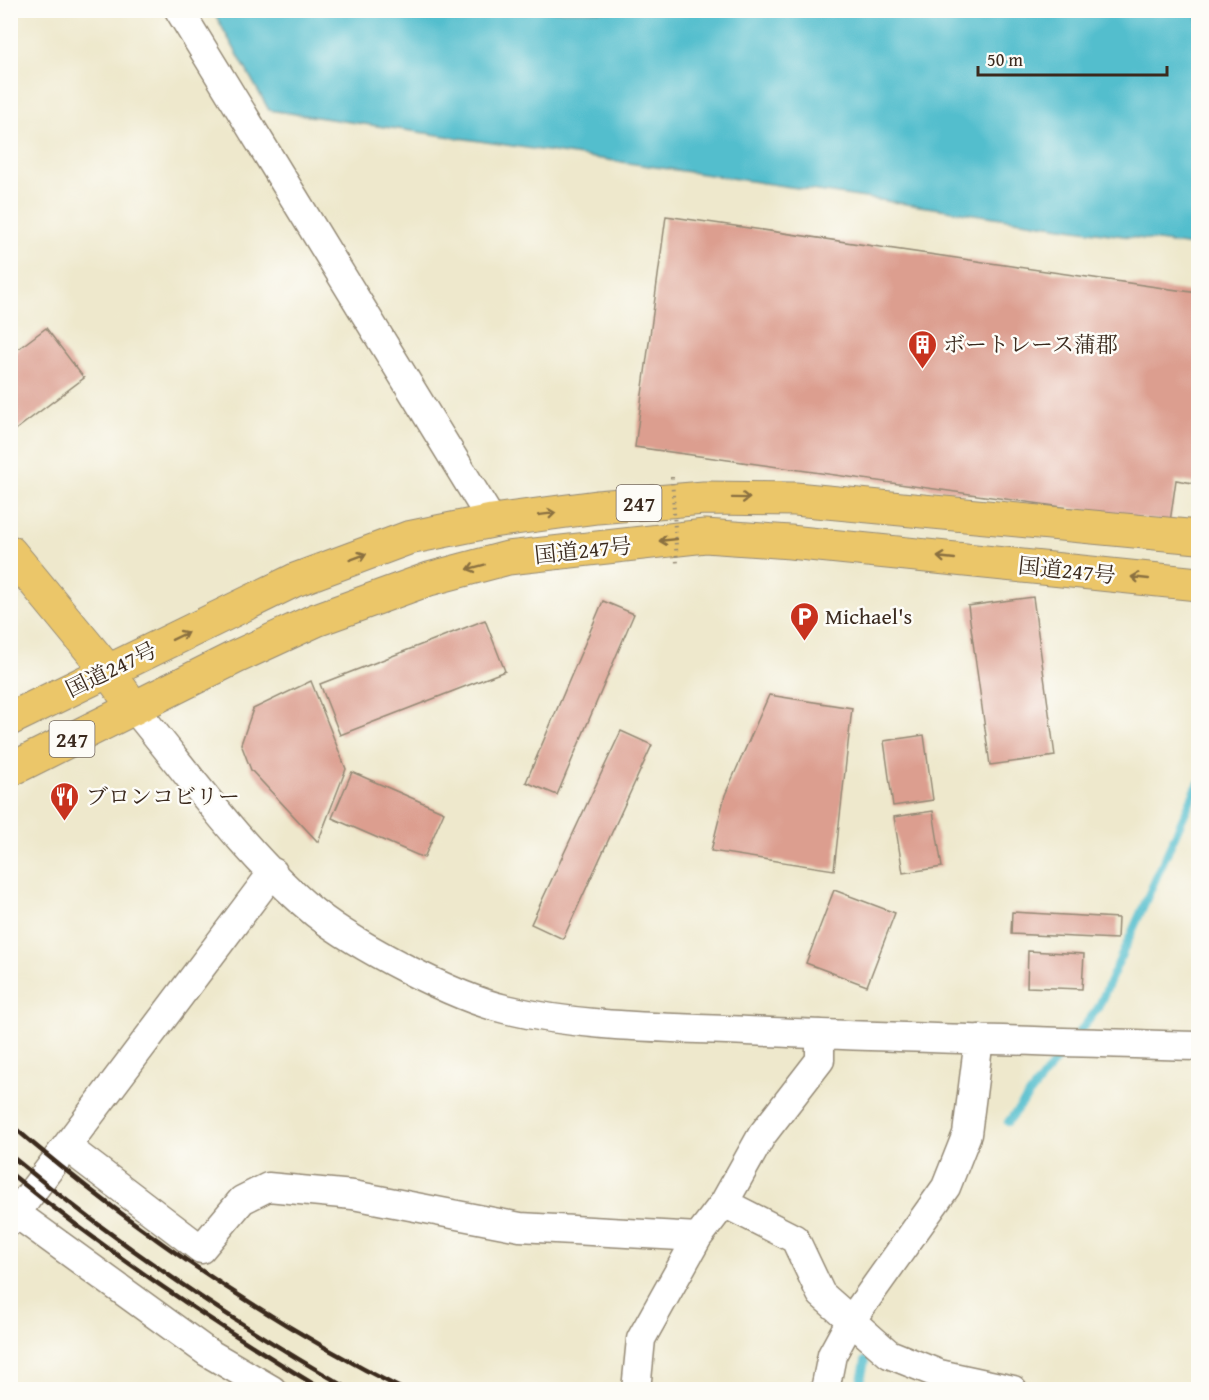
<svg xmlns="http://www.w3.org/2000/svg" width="1209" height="1400" font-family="'Gentium Book Plus','Noto Serif JP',serif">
<rect width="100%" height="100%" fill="#fdfcf7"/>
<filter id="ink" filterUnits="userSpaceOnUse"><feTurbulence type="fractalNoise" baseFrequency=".0167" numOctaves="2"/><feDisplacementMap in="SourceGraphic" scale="12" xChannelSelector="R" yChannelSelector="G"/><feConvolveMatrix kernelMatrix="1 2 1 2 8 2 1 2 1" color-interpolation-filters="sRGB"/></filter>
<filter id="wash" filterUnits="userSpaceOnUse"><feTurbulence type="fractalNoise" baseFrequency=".008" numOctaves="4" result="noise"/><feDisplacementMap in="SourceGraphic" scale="24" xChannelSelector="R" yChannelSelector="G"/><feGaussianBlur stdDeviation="1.35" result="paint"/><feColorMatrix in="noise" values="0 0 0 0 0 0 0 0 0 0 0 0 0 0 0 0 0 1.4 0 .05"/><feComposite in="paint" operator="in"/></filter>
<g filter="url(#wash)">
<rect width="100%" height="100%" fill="#eee8cc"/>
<!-- water -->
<path fill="#52becd" stroke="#467476" stroke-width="1.5" d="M 213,11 L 1198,11 L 1198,247 L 269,110 Z"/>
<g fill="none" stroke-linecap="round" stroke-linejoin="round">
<!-- stream -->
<path stroke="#52becd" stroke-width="8" d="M 1076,1036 L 1098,1008 L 1198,784
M 1008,1122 L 1066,1048
M 859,1390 L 865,1361"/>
</g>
<g id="blocks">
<!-- building -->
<path fill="#dc9e8f" d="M 666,216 L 1198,293 L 1198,484 L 1176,480 L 1170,522 L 635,447 Z
M 46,328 L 84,378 L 10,434 L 10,355 Z
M 1033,597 L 1055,756 L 990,765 L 968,606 Z
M 603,601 L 634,614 L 557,795 L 526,782 Z
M 485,620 L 505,671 L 340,735 L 320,684 Z
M 311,681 L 346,769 L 318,842 L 251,770 L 241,744 L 253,709 Z
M 769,695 L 852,708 L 834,870 L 711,851 L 725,795 Z
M 621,731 L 652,745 L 563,939 L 531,924 Z
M 924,735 L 933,800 L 893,806 L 884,741 Z
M 352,772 L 444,812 L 424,858 L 332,818 Z
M 933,811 L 942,867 L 903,873 L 894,817 Z
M 834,890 L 895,913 L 867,986 L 806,963 Z
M 1012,912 L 1118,918 L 1117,939 L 1011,934 Z
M 1028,951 L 1084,954 L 1082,989 L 1027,987 Z"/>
</g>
</g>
<g filter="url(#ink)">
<use href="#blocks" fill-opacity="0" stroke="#948975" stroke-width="1.5"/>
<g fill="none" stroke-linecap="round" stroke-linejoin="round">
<defs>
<path id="minor" d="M 179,10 L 492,521
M 134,708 C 191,777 246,856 315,913 C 357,946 453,997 505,1009 C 584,1028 667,1027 747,1031 C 898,1038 1048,1041 1198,1046
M 67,1147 L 201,1249 L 242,1200 L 268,1187 L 353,1195 L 520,1227 L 698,1237
M 724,1203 L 795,1239 L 821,1294 L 889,1354 L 939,1374 L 1013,1390
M 10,1209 L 207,1352 L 272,1390
M 10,1221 L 273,872
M 636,1390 L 641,1339 L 698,1237 L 724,1203 L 762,1135 L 820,1060 L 820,1034
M 825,1390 L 832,1355 L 850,1322 L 946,1187 L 967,1134 L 979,1039"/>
<path id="major" d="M 10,552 L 108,671 L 134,708"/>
<path id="highway" d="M 10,719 L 295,580 L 408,538 L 492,521 L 597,507 L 704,498 L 795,499 L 1198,537
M 10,770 L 236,657 L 316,620 L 429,579 L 508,558 L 705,536 L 790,542 L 1198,584"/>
</defs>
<!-- minor casing -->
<use href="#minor" stroke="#948975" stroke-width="31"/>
<!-- major casing -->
<use href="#major" stroke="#948975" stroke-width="35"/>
<!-- highway casing -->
<use href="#highway" stroke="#948975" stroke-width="35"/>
<!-- minor -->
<use href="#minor" stroke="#fff" stroke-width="28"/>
<!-- major -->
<use href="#major" stroke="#ebc669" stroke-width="33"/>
<!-- highway -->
<use href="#highway" stroke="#ebc669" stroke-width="33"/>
<!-- rail -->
<path stroke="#3b2a1e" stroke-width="4.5" d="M 10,1124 C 130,1227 263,1319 404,1390
M 10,1155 C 117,1244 231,1321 351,1390
M 10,1173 C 109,1254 214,1324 323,1390"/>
<!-- path-bridge -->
<path stroke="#948975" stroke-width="4" stroke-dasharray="1.5 4.5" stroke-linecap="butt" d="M 672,477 L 677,564"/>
</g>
<!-- one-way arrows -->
<defs><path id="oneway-shaft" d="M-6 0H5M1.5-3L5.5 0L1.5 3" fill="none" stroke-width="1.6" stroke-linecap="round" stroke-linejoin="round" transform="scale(1.5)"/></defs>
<g stroke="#8a7040">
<use href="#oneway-shaft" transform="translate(741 498) rotate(1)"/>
<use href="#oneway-shaft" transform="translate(547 514) rotate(-7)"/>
<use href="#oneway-shaft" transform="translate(668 540) rotate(174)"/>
<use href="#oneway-shaft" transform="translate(358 557) rotate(-20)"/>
<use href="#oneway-shaft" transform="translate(946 558) rotate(-174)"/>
<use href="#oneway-shaft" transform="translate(476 567) rotate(165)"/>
<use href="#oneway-shaft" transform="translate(1140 578) rotate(-174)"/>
<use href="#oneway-shaft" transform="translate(180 636) rotate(-26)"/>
</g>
</g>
<!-- icons -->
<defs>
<symbol id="building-pin" viewBox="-11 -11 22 30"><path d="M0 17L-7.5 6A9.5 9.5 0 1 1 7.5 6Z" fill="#c8321e" stroke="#fdfcf7"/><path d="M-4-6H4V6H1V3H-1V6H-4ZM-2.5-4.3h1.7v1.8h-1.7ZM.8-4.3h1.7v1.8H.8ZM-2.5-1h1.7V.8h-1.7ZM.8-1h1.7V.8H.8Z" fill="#fff"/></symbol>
<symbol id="parking-pin" viewBox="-11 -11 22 30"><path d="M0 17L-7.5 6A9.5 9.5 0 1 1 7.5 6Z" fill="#c8321e" stroke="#fdfcf7"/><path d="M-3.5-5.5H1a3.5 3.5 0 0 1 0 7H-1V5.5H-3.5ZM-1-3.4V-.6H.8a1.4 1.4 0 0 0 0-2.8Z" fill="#fff"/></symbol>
<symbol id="restaurant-pin" viewBox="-11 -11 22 30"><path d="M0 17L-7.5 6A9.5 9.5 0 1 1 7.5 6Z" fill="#c8321e" stroke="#fdfcf7"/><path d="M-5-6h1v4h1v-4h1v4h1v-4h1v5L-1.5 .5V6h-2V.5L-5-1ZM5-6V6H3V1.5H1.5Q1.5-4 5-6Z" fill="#fff"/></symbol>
</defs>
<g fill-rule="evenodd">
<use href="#building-pin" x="906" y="328" width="33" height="45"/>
<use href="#parking-pin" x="788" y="600" width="33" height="45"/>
<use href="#restaurant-pin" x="48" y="780" width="33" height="45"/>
</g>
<g text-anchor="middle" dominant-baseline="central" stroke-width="5" stroke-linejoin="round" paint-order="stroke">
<!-- shield labels -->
<g fill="#fdfcf7" stroke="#75695f" stroke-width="1.5">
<rect x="616.5" y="485" width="45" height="36" rx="4.5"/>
<rect x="49.5" y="721" width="45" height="36" rx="4.5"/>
</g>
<g font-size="21" font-weight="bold" fill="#3b2a1e">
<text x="639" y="503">247</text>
<text x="72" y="739">247</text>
</g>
<!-- poi labels -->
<g font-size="22" fill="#3b2a1e" stroke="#fdfcf7" text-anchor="start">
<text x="943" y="344">ボートレース蒲郡</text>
<text x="825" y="616">Michael's</text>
<text x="86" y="796">ブロンコビリー</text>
</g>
<!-- street labels -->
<g font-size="22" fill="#3b2a1e" stroke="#fdfcf7">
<text transform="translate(583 550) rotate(-6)">国道247号</text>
<text transform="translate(1067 570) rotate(6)">国道247号</text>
<text transform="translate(111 669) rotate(-26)">国道247号</text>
</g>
</g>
<!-- margin -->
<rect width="1209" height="1400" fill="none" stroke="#fdfcf7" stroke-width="36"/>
<!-- scale -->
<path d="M978 66v9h189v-9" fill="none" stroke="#3b2a1e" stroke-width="3"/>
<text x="987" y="66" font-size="18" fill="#3b2a1e" stroke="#fdfcf7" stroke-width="4.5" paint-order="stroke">50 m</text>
</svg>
